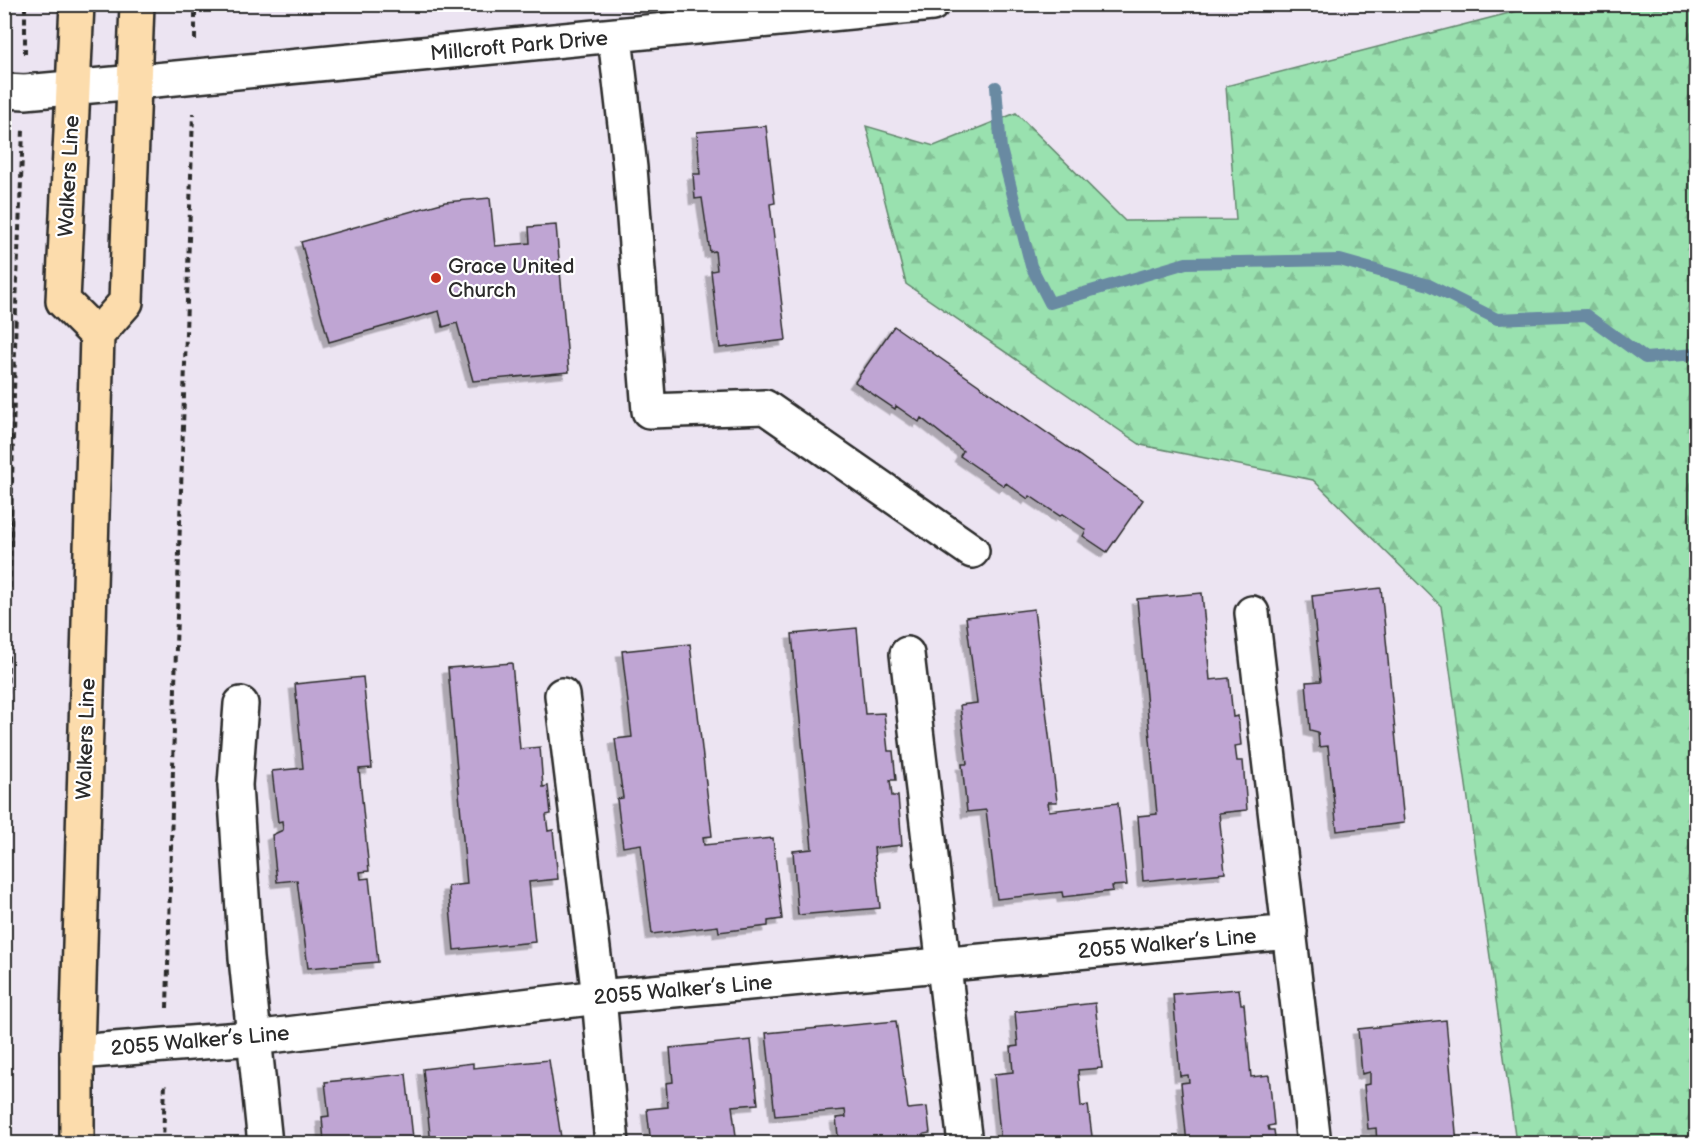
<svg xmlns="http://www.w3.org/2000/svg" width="1701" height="1148" font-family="'Balsamiq Sans',sans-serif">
<defs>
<pattern id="forest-firs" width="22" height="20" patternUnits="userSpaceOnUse" patternTransform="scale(1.5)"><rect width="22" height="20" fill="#99e1af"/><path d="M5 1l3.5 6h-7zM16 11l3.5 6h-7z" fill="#84c197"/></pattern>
<filter id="shadow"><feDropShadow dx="-5.5" dy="5.5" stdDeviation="0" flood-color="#0004"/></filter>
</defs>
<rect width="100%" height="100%" fill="#ece4f2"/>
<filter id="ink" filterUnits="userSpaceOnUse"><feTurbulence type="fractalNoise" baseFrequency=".0167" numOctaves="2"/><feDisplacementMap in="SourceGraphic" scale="12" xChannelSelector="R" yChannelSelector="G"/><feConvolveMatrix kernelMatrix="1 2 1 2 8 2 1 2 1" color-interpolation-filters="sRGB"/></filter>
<g filter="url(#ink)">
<!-- forest -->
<path fill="url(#forest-firs)" stroke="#62866d" stroke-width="1.5" d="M 1537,4 L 1696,5 L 1696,1143 L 1516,1143 L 1441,606 L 1313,480 L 1141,445 L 906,284 L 866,126 L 934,146 L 1016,113 L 1125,221 L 1236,220 L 1226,86 L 1517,11 Z"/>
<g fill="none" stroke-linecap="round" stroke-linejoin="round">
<!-- stream -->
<path stroke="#698aa2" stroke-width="12" d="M 996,87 L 1001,149 L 1031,266 L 1050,303 L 1186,263 L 1340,260 L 1429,285 L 1497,319 L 1586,315 L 1645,358 L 1696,354"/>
</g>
<!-- building -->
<path fill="#bfa5d3" stroke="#2b2b2b" stroke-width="1.5" filter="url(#shadow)" d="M 766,126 L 775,203 L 770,204 L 786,340 L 720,348 L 711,271 L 717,270 L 715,251 L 710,252 L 702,198 L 695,199 L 693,174 L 700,174 L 697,132 Z
M 490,198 L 495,246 L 530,243 L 529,227 L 556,225 L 569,372 L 473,381 L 457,323 L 443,327 L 439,311 L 329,342 L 301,242 L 445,202 Z
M 894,326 L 1143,500 L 1107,552 L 1083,536 L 1086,530 L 1062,514 L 1060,516 L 1030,496 L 1028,499 L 1006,483 L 1004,486 L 960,456 L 963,451 L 921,418 L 919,422 L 896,406 L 895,409 L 855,382 Z
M 1381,588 L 1404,823 L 1337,831 L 1328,746 L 1319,747 L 1318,732 L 1310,730 L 1306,682 L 1321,681 L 1312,596 Z
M 1202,593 L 1210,680 L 1229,678 L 1233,717 L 1238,716 L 1241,745 L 1235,746 L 1237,761 L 1243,761 L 1247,810 L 1219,813 L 1225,873 L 1143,881 L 1138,816 L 1157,814 L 1137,599 Z
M 1034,609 L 1057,802 L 1048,802 L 1049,811 L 1118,803 L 1127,885 L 1112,886 L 1113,891 L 1063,897 L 1062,892 L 997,899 L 986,810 L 967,812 L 962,764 L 967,764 L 960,705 L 977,703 L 966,617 Z
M 857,628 L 865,714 L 884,713 L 888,751 L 893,751 L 896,780 L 890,780 L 892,796 L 898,796 L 902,845 L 874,848 L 880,908 L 798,915 L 793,851 L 812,849 L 792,634 Z
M 690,644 L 712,836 L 703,837 L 704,845 L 773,838 L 782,919 L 768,921 L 768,926 L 719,932 L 718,926 L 652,934 L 641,844 L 623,847 L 617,799 L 623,798 L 615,739 L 632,737 L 622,651 Z
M 512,663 L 520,749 L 540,747 L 543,787 L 548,786 L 551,814 L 546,815 L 548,831 L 553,830 L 558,879 L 529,882 L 535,942 L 454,950 L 448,886 L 467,884 L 448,668 Z
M 363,677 L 372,768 L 359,769 L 369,871 L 360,872 L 361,879 L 369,878 L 378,962 L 308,968 L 297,880 L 277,882 L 272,835 L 283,830 L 282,821 L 278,822 L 272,771 L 303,768 L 295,684 Z
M 1239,989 L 1241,1004 L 1244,1004 L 1251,1077 L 1269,1075 L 1274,1125 L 1268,1126 L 1269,1130 L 1274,1130 L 1276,1144 L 1187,1144 L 1181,1083 L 1189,1082 L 1188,1075 L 1180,1076 L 1173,994 Z
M 1095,1003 L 1102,1068 L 1078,1070 L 1081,1107 L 1088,1105 L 1093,1144 L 1001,1144 L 994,1074 L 1013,1072 L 1011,1047 L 1018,1046 L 1015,1012 Z
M 1446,1020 L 1457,1144 L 1377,1144 L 1376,1128 L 1368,1129 L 1364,1085 L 1370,1084 L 1370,1072 L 1362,1074 L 1358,1029 Z
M 896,1021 L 908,1109 L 927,1107 L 930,1133 L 924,1134 L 925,1144 L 839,1144 L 836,1118 L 846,1117 L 845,1110 L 775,1116 L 766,1033 Z
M 751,1040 L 758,1104 L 732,1106 L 737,1143 L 744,1142 L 744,1144 L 651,1144 L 647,1109 L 668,1107 L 666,1083 L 673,1082 L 670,1048 Z
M 549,1060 L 562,1144 L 431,1144 L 423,1069 L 473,1063 L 473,1068 Z
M 406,1074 L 413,1138 L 388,1141 L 388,1144 L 308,1144 L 324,1142 L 322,1117 L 329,1116 L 325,1082 Z"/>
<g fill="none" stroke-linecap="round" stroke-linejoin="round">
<defs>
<path id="minor" d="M 615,37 L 630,168 L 649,411 L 765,407 L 972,551
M 4,91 L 25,92 L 135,82 L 932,4
M 1252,613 L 1314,1144
M 907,654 L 965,1144
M 562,695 L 599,997 L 612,1144
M 241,704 L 235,785 L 246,958 L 265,1144
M 77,1052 L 253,1038 L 599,997 L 1290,932"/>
<path id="major" d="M 77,4 L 63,301 L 97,335
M 77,1144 L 77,1052 L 97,335 L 126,302 L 137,4"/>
</defs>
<!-- minor casing -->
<use href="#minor" stroke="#2b2b2b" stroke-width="38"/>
<!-- major casing -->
<use href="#major" stroke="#2b2b2b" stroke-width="38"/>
<!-- path -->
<path stroke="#2b2b2b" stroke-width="4" stroke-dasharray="6 4.5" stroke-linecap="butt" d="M 195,40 L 195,4
M 25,54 L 25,4
M 4,840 L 16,305 L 23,130
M 167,1008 L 176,647 L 193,113
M 163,1144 L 165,1082"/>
<!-- minor -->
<use href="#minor" stroke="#fff" stroke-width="33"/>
<!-- major -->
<use href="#major" stroke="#fcdcac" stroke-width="33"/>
</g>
</g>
<!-- markers -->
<circle fill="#c8321e" stroke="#fff" stroke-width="2" cx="436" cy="278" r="6"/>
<g text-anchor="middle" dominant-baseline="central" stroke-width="4.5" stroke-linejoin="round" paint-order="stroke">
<!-- street labels -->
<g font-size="21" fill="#2b2b2b" stroke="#fff">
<text transform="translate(519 46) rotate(-5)">Millcroft Park Drive</text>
<text transform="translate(69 176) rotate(-87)">Walkers Line</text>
<text transform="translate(86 739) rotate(-88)">Walkers Line</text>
<text transform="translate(1167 944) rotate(-5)">2055 Walker’s Line</text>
<text transform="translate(683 990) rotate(-5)">2055 Walker’s Line</text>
<text transform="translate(200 1041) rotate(-5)">2055 Walker’s Line</text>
</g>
<!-- poi labels -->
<g font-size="21" fill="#2b2b2b" stroke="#fff" text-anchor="start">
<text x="448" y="266">Grace United<tspan x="448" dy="24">Church</tspan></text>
</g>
</g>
<!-- margin -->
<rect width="1701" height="1148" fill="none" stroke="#fff" stroke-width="24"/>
<rect x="12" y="12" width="1677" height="1124" fill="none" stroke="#2b2b2b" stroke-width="2" filter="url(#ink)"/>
</svg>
